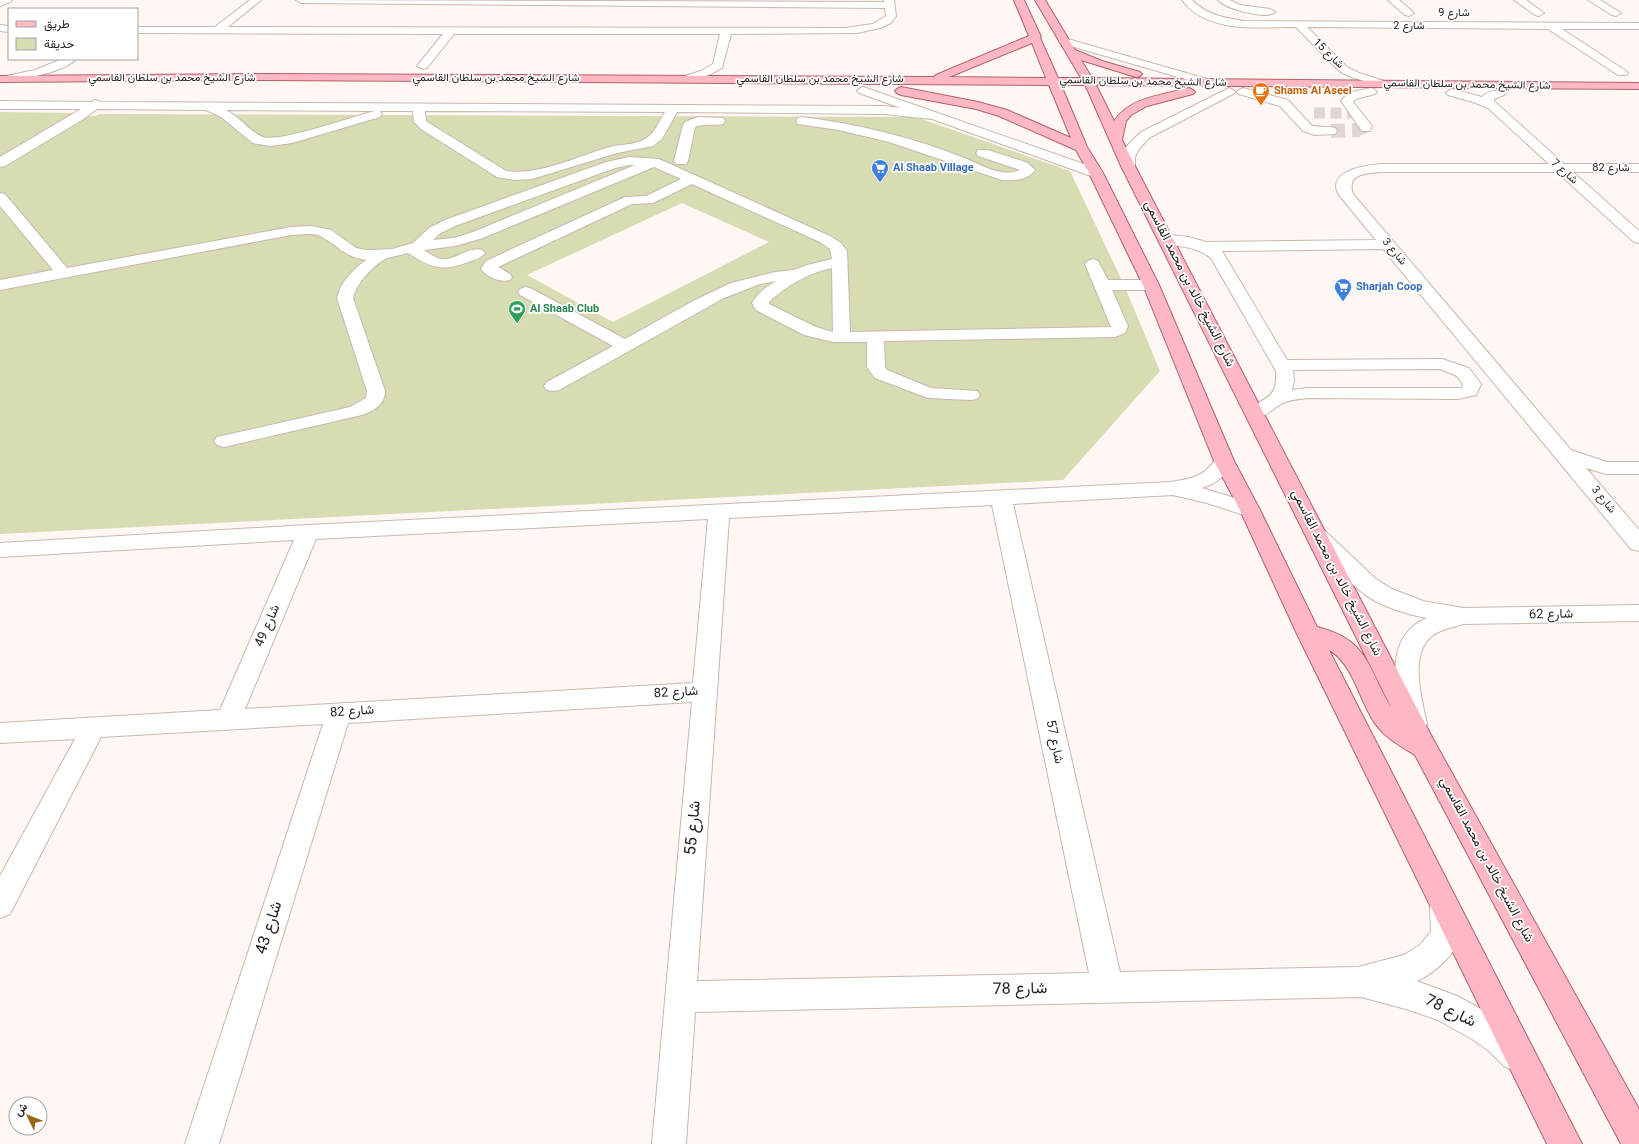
<svg xmlns="http://www.w3.org/2000/svg" width="1639" height="1144" font-family="Georgia,Vazirmatn,serif">
<rect width="100%" height="100%" fill="#fff7f3"/>
<!-- green -->
<path fill="#d8dcb2" fill-rule="evenodd" d="M 0,112 L 73,113 L 70,115 L 96,116 L 99,114 L 916,117 L 1070,171 L 1124,285 L 1160,371 L 1063,480 L 0,534 ZM 682,203 L 769,242 L 613,322 L 527,275 Z"/>
<g fill="none" stroke-linecap="round" stroke-linejoin="round">
<!-- minor-tunnel-far1 -->
<path stroke="#ded6d2" stroke-width="11" stroke-dasharray="11 5.5" stroke-linecap="butt" d="M 1314,113 L 1352,113
M 1356,131 L 1366,128"/>
<!-- minor-tunnel -->
<path stroke="#ded6d2" stroke-width="14" stroke-dasharray="14 7" stroke-linecap="butt" d="M 1331,131 L 1360,130"/>
<defs>
<path id="minor" d="M 0,0 L 12,0 L 10,2 L 0,6 Z
M 250,0 L 261,0 L 228,27 L 845,28 L 873,24 L 886,16 L 885,8 L 301,3 L 296,0 L 884,2 L 884,0 L 894,0 L 896,16 L 891,23 L 880,28 L 857,33 L 731,34 L 722,68 C 711,74 694,84 682,81 L 680,79 L 682,77 L 701,71 L 713,64 L 720,34 L 454,34 L 427,68 L 423,69 L 417,66 L 443,34 L 137,33 L 137,27 L 215,27 Z
M 1182,0 L 1192,0 C 1207,15 1224,18 1244,21 L 1639,23 L 1639,29 L 1562,29 L 1626,71 L 1628,73 L 1626,75 L 1618,75 L 1548,29 L 1307,27 L 1347,67 L 1359,73 L 1387,82 L 1389,84 L 1387,86 L 1383,87 L 1351,77 L 1339,71 L 1296,27 C 1259,27 1207,34 1182,0 Z
M 1218,0 L 1230,0 L 1240,5 L 1270,9 L 1275,12 C 1267,20 1226,9 1218,0 Z
M 1388,0 L 1399,0 L 1414,13 L 1409,16 L 1405,15 Z
M 1514,0 L 1526,0 L 1544,13 L 1539,16 L 1535,15 Z
M 1588,0 L 1600,0 L 1621,13 L 1616,16 L 1612,15 Z
M 0,25 L 9,26 L 9,32 L 0,31 Z
M 1064,38 L 1214,81 L 1216,83 L 1214,85 L 1206,85 L 1060,43 L 1059,41 Z
M 62,59 L 76,59 C 65,72 23,79 6,82 L 2,81 L 0,79 L 2,77 L 35,70 Z
M 863,87 L 1101,170 L 1103,173 L 1101,176 L 1091,176 L 932,119 L 884,114 L 677,112 L 662,139 L 653,146 L 617,153 L 532,179 L 515,180 L 497,177 L 421,129 L 414,122 L 413,111 L 377,111 L 380,111 L 382,114 L 380,117 L 292,143 L 270,146 L 253,143 L 221,117 L 206,110 L 97,109 L 82,120 L 5,166 L 0,167 L 0,157 L 81,109 L 0,109 L 0,101 L 91,102 L 96,100 L 101,102 L 884,106 L 901,108 L 859,93 L 857,91 L 859,89 ZM 226,110 L 375,111 C 354,116 279,143 263,137 C 250,132 239,116 226,110 ZM 425,111 L 665,112 C 659,122 655,133 645,139 C 636,145 621,144 610,147 C 578,156 539,176 506,171 L 429,123 L 426,121 Z
M 1229,88 L 1233,90 L 1235,92 L 1233,94 L 1149,138 L 1138,150 L 1135,157 L 1135,166 L 1133,169 L 1123,169 L 1121,166 L 1121,157 L 1127,146 L 1141,132 Z
M 1243,88 L 1288,100 L 1311,125 C 1319,128 1327,126 1335,128 L 1337,131 L 1335,134 L 1315,135 L 1303,131 L 1280,106 L 1239,94 L 1237,92 L 1239,90 Z
M 1371,88 L 1375,90 L 1377,92 L 1375,94 L 1356,99 L 1353,102 L 1372,126 L 1370,131 L 1362,131 L 1341,101 L 1348,93 Z
M 1452,89 L 1482,97 C 1486,92 1498,89 1504,91 L 1506,93 L 1504,95 L 1494,99 L 1494,101 L 1564,164 L 1639,164 L 1639,172 L 1573,172 L 1639,231 L 1639,243 L 1634,242 L 1557,172 L 1382,172 C 1367,173 1346,173 1353,194 L 1571,450 L 1607,462 L 1639,462 L 1639,474 L 1606,474 L 1586,468 L 1639,530 L 1639,551 L 1631,549 L 1383,249 L 1222,251 L 1287,360 L 1442,359 L 1469,368 L 1481,384 L 1476,395 L 1458,399 L 1308,398 C 1301,399 1293,399 1286,402 C 1272,406 1267,421 1248,416 L 1246,412 C 1249,408 1252,407 1256,404 C 1273,396 1277,390 1276,371 L 1211,258 C 1194,245 1181,248 1162,243 L 1160,240 L 1162,237 C 1176,233 1193,238 1206,242 L 1376,240 L 1339,195 C 1338,193 1336,188 1336,186 C 1337,168 1369,165 1382,164 L 1549,164 L 1488,108 L 1473,102 L 1448,95 L 1446,93 L 1448,91 ZM 1440,369 L 1457,376 L 1463,384 L 1462,388 L 1308,388 L 1292,390 L 1294,380 L 1293,370 Z
M 698,117 L 723,118 L 725,121 L 723,124 C 714,126 704,123 695,127 L 688,161 L 686,164 L 676,164 L 674,161 L 683,125 L 685,122 Z
M 802,117 C 858,124 915,138 967,159 C 983,166 1003,178 1020,170 L 978,156 L 976,153 L 978,150 L 988,150 L 1028,163 L 1035,170 C 1028,180 1013,181 1002,180 L 889,142 L 839,130 L 798,124 L 796,121 L 798,118 Z
M 629,157 L 659,159 L 830,236 L 841,243 L 847,251 L 850,332 L 1111,327 L 1085,264 L 1088,261 L 1093,259 L 1098,261 L 1108,280 L 1151,280 L 1157,282 L 1159,285 L 1157,288 L 1151,290 L 1112,290 L 1128,326 L 1125,333 L 1115,337 L 884,341 L 885,367 L 887,370 L 931,388 L 977,391 L 980,395 L 977,399 L 971,400 L 928,398 L 875,378 L 867,367 L 867,342 L 834,342 L 804,335 L 756,310 L 752,303 C 758,293 766,287 776,281 L 760,284 L 724,298 L 559,390 L 553,391 L 547,390 L 544,386 L 547,382 L 613,346 L 520,295 L 518,292 L 520,289 L 526,287 L 532,289 L 625,339 L 695,300 L 731,283 L 775,272 L 794,270 L 807,265 L 832,259 L 830,249 L 820,242 L 692,184 L 653,203 L 632,204 L 498,267 L 510,274 L 512,277 L 510,280 C 500,283 487,277 481,269 L 486,261 L 625,197 L 646,196 L 681,179 L 654,167 L 483,238 L 455,246 L 424,250 C 429,253 435,258 441,259 C 456,261 468,246 482,250 L 485,253 C 481,258 474,260 468,262 C 442,272 431,268 408,253 C 402,255 393,256 387,258 C 373,265 356,284 353,298 L 385,391 C 385,405 373,411 362,415 L 224,447 L 217,445 L 214,441 L 217,437 L 350,407 L 366,398 L 367,391 L 337,298 C 341,281 353,270 366,260 C 343,256 340,247 322,237 C 313,232 301,235 291,235 L 0,290 L 0,280 L 53,270 L 0,206 L 0,193 L 5,194 L 67,268 L 291,227 L 311,226 L 331,230 L 356,248 L 366,250 L 374,250 L 392,249 L 413,243 L 429,228 L 445,220 L 606,162 ZM 629,165 L 635,165 L 473,232 L 454,238 L 433,240 L 439,234 L 455,226 L 615,168 ZM 832,268 L 833,332 L 816,327 L 769,304 L 769,302 C 786,286 808,273 832,268 Z
M 1224,455 L 1231,457 L 1234,461 C 1226,476 1217,483 1202,488 L 1257,505 L 1260,510 L 1257,515 L 1250,517 L 1207,503 L 1173,495 L 1013,504 L 1120,972 L 1358,967 L 1404,955 L 1421,944 L 1431,931 L 1430,907 L 1435,897 L 1445,893 L 1455,897 C 1460,908 1462,922 1461,934 C 1458,953 1433,974 1417,981 L 1457,996 L 1494,1016 L 1511,1029 L 1526,1044 L 1531,1055 L 1526,1066 L 1515,1071 L 1504,1066 L 1489,1051 L 1472,1039 L 1438,1020 L 1406,1009 L 1361,997 L 695,1012 L 686,1144 L 652,1144 L 692,702 L 348,723 L 219,1144 L 185,1144 L 323,724 L 101,737 L 10,914 L 0,918 L 0,876 L 75,739 L 0,743 L 0,723 L 220,710 L 294,540 L 0,557 L 0,543 L 308,525 L 1171,482 C 1194,478 1204,477 1217,457 ZM 992,505 L 1089,973 L 697,981 L 729,518 ZM 708,519 L 693,683 L 245,709 L 316,539 Z
M 1317,528 L 1324,530 L 1376,579 L 1392,589 L 1423,601 L 1463,608 L 1639,605 L 1639,621 L 1463,624 C 1452,628 1439,629 1431,637 C 1409,655 1422,700 1427,724 L 1423,731 L 1414,734 L 1405,731 C 1400,721 1399,709 1397,698 C 1393,667 1393,632 1427,618 C 1404,614 1377,605 1359,590 C 1342,575 1326,557 1310,540 L 1306,535 L 1310,530 Z"/>
<path id="major" d="M 1014,0 L 1024,0 L 1041,37 L 1040,38 L 1058,78 L 1081,78 L 1035,0 L 1045,0 L 1075,50 L 1102,61 L 1140,72 L 1142,74 L 1140,76 L 1136,77 L 1081,60 L 1092,78 L 1639,83 L 1639,89 L 1096,85 L 1114,121 C 1130,97 1163,95 1189,88 L 1193,90 L 1195,92 L 1193,94 L 1147,106 L 1131,115 L 1126,121 L 1122,140 L 1135,166 L 1433,739 L 1639,1109 L 1639,1144 L 1621,1144 L 1415,755 C 1400,746 1384,737 1374,722 C 1360,701 1352,662 1329,650 L 1582,1144 L 1547,1144 L 1297,634 L 1240,510 L 1214,461 L 1143,285 L 1089,173 L 1076,150 L 999,116 L 976,109 L 901,95 L 897,93 L 895,91 L 897,89 L 901,87 L 978,102 L 1007,110 L 1071,138 L 1049,85 L 266,80 L 0,82 L 0,76 L 266,74 L 934,77 L 936,75 L 1029,36 ZM 1032,43 L 1046,78 L 949,77 ZM 1061,85 L 1085,85 L 1088,91 L 1121,166 L 1391,707 C 1367,667 1369,640 1317,627 L 1260,510 L 1234,461 L 1159,285 L 1103,173 L 1087,147 Z"/>
</defs>
<!-- minor casing -->
<use href="#minor" stroke="#c9b7af" stroke-width="2"/>
<!-- major casing -->
<use href="#major" stroke="#b0626d" stroke-width="2"/>
<!-- minor -->
<use href="#minor" fill="#fff" fill-rule="evenodd"/>
<!-- major -->
<use href="#major" fill="#feb8c3" fill-rule="evenodd"/>
</g>
<!-- icons -->
<defs>
<symbol id="cafe-pin" viewBox="-11 -11 22 30"><path d="M0 17L-7.5 6A9.5 9.5 0 1 1 7.5 6Z" fill="#e8710a" stroke="#fff"/><path d="M-5.5-4.5H6V0H3Q3 3.5 0 3.5H-2.5Q-5.5 3.5-5.5 0ZM3-3.2v2h1.7v-2ZM-6 4.5H4V6H-6Z" fill="#fff"/></symbol>
<symbol id="supermarket-pin" viewBox="-11 -11 22 30"><path d="M0 17L-7.5 6A9.5 9.5 0 1 1 7.5 6Z" fill="#3f7fe0" stroke="#fff"/><path d="M-6-5.5h2.5l.6 2H6L4.5 2H-2.5L-4.4-4H-6ZM-1.5 3.2a1.3 1.3 0 1 0 .1 0ZM3 3.2a1.3 1.3 0 1 0 .1 0Z" fill="#fff"/></symbol>
<symbol id="stadium-pin" viewBox="-11 -11 22 30"><path d="M0 17L-7.5 6A9.5 9.5 0 1 1 7.5 6Z" fill="#2e9e5b" stroke="#fff"/><path d="M0-5a6.5 5 0 1 0 0 10a6.5 5 0 1 0 0-10ZM-3.5-1.8h7v3.6h-7Z" fill="#fff"/></symbol>
</defs>
<g fill-rule="evenodd">
<use href="#cafe-pin" x="1251" y="81" width="20" height="27"/>
<use href="#supermarket-pin" x="870" y="158" width="20" height="27"/>
<use href="#supermarket-pin" x="1333" y="277" width="20" height="27"/>
<use href="#stadium-pin" x="507" y="299" width="20" height="27"/>
</g>
<g text-anchor="middle" dominant-baseline="central" stroke-width="3.5" stroke-linejoin="round" paint-order="stroke">
<!-- far-street labels -->
<g font-size="11" fill="#211b18" stroke="#fff">
<text x="1454" y="13">شارع 9</text>
<text x="1409" y="26">شارع 2</text>
<text transform="translate(1328 54) rotate(44)">شارع 15</text>
<text x="172" y="78">شارع الشيخ محمد بن سلطان القاسمي</text>
<text x="496" y="78">شارع الشيخ محمد بن سلطان القاسمي</text>
<text x="820" y="79">شارع الشيخ محمد بن سلطان القاسمي</text>
<text transform="translate(1143 82) rotate(1)">شارع الشيخ محمد بن سلطان القاسمي</text>
<text transform="translate(1467 85) rotate(1)">شارع الشيخ محمد بن سلطان القاسمي</text>
<text x="1611" y="168">شارع 82</text>
<text transform="translate(1564 172) rotate(42)">شارع 7</text>
<text transform="translate(1394 252) rotate(50)">شارع 3</text>
<text transform="translate(1603 500) rotate(51)">شارع 3</text>
</g>
<!-- far-food labels -->
<g font-size="11" font-weight="bold" fill="#c56008" stroke="#fff" text-anchor="start">
<text x="1274" y="91">Shams Al Aseel</text>
</g>
<!-- far-shop labels -->
<g font-size="11" font-weight="bold" fill="#366cbe" stroke="#fff" text-anchor="start">
<text x="893" y="168">Al Shaab Village</text>
<text x="1356" y="287">Sharjah Coop</text>
</g>
<!-- far-leisure labels -->
<g font-size="11" font-weight="bold" fill="#27864d" stroke="#fff" text-anchor="start">
<text x="530" y="309">Al Shaab Club</text>
</g>
<!-- street labels -->
<g font-size="13" fill="#211b18" stroke="#fff">
<text transform="translate(1189 284) rotate(63)">شارع الشيخ خالد بن محمد القاسمي</text>
<text transform="translate(1336 573) rotate(63)">شارع الشيخ خالد بن محمد القاسمي</text>
<text transform="translate(1551 615) rotate(-1)">شارع 62</text>
<text transform="translate(268 626) rotate(-67)">شارع 49</text>
<text transform="translate(676 693) rotate(-3)">شارع 82</text>
<text transform="translate(352 712) rotate(-4)">شارع 82</text>
<text transform="translate(1054 742) rotate(78)">شارع 57</text>
<text transform="translate(1486 860) rotate(62)">شارع الشيخ خالد بن محمد القاسمي</text>
</g>
<!-- near-street labels -->
<g font-size="16" fill="#211b18" stroke="#fff">
<text transform="translate(694 828) rotate(-85)">شارع 55</text>
<text transform="translate(270 928) rotate(-72)">شارع 43</text>
<text transform="translate(1020 990) rotate(-1)">شارع 78</text>
<text transform="translate(1450 1012) rotate(26)">شارع 78</text>
</g>
</g>
<!-- legend -->
<rect x="8" y="8" width="130" height="52" fill="#ffffff" stroke="#a6a4a3"/>
<rect x="16" y="21" width="20" height="6" fill="#feb8c3" stroke="#a6a4a3"/>
<text x="44" y="28" font-size="12" fill="#211b18">طريق</text>
<rect x="16" y="38" width="20" height="12" fill="#d8dcb2" stroke="#a6a4a3"/>
<text x="44" y="48" font-size="12" fill="#211b18">حديقة</text>
<!-- north arrow -->
<g transform="translate(28 1116) rotate(313)"><circle r="19" fill="#ffffff" stroke="#a6a4a3"/>
<path d="M0-3L7 15L0 10L-7 15Z" fill="#946814"/>
<text y="-6" font-size="11" font-weight="bold" text-anchor="middle" fill="#211b18">ش</text>
</g>
</svg>
